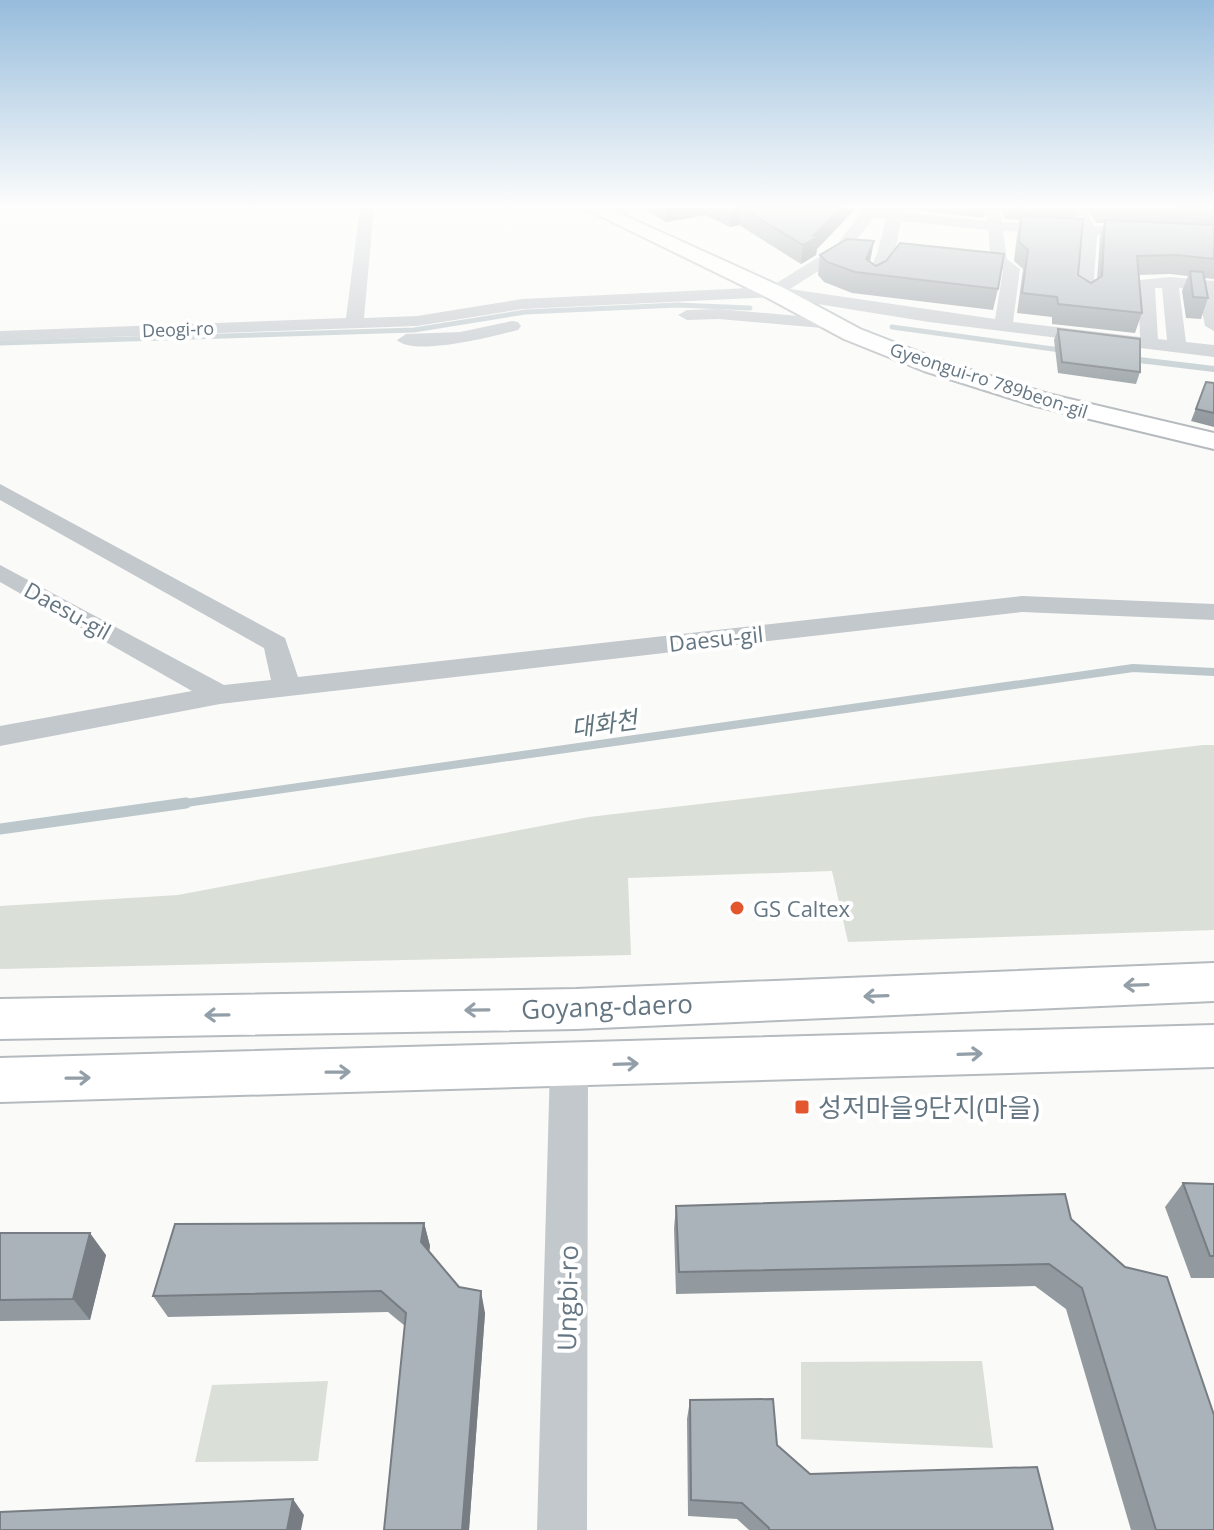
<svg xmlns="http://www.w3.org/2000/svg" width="1214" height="1530" font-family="'Open Sans','Noto Sans KR',sans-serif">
<rect width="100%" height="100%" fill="#fafaf8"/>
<!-- green -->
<path fill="#dadfd7" d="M 1203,745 L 1214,745 L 1214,930 L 848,942 L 832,871 L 628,878 L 631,955 L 0,969 L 0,906 L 178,895 L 589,817 Z
M 982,1361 L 993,1448 L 801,1439 L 801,1362 Z
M 328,1381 L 318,1461 L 195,1462 L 212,1385 Z"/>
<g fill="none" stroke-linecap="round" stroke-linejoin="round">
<!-- stream-far3 -->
<path stroke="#bbc7cb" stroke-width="5" d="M 892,327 L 1068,351
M 0,343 L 414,330 L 525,312 L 677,305 L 750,308
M 1130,359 L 1147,361"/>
<!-- stream-far2 -->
<path stroke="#bbc7cb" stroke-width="6" d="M 1131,359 L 1214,369"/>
<!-- stream-far1 -->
<path stroke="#bbc7cb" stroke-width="8" d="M 172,805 L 1133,668 L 1214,672"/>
<!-- stream -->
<path stroke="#bbc7cb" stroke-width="11" d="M 0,829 L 186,803"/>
<defs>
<path id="major" d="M 584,208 L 608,208 L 782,287 L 860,329 L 942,361 L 1048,394 L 1214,433 L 1214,449 L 1032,405 L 924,371 L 844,339 L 766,297 Z
M 1214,963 L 1214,1001 L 576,1029 L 0,1039 L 0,999 L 576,989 Z
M 1214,1025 L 1214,1067 L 0,1102 L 0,1058 Z"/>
</defs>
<!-- major casing -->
<use href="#major" stroke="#b5babe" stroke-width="4"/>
<!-- minor -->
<path fill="#c3c8cc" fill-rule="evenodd" d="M 360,208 L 374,208 L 364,318 L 417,316 L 522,299 L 770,287 L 835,247 L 861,213 L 861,208 L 889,211 L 904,208 L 903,212 L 987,221 L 986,208 L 1000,208 L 1002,222 L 1078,225 L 1071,208 L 1085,208 L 1094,226 L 1214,231 L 1214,241 L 1097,235 L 1093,295 L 1084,300 L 1075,295 L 1081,235 L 1003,231 L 1007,259 L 1020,269 L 1013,322 L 1140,337 L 1138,284 L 1140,280 L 1170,277 L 1214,281 L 1214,331 L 1205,326 L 1198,290 L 1179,288 L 1186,342 L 1214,345 L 1214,357 L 929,322 L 774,297 L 522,309 L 417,326 L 0,341 L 0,331 L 346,318 ZM 873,218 L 886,219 L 877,254 L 866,279 L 874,284 C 893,277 897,239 901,221 L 988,230 L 991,261 L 1003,271 L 995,319 L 790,289 L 847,253 ZM 1155,288 L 1162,288 L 1167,340 L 1158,339 Z
M 719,309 L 834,319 L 843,324 L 834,329 L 719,319 L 687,320 L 678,315 L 687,310 Z
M 512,321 L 518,322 L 521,326 L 518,330 C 494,336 415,357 397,340 L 406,334 L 460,332 Z
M 0,484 L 285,638 L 298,677 L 1022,596 L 1214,604 L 1214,620 L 1022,612 L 220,704 L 0,746 L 0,726 L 192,691 L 0,582 L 0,565 L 224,685 L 271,680 L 264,648 L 0,500 Z
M 569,1049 L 583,1054 L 588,1066 L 587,1530 L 537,1530 L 550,1066 L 555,1054 Z"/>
<!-- major -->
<use href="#major" fill="#fff" fill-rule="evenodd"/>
</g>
<!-- wall -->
<path fill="#929a9f" d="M 643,208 L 856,208 L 817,249 L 816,255 L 801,264 L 739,225 L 730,227 L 705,215 L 666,222 Z
M 907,208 L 986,208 L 984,218 L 907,209 Z
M 1001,208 L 1077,208 L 1074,219 L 1078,275 L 1091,283 L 1097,279 L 1100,238 L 1104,223 L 1096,223 L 1087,208 L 1214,208 L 1214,279 L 1204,278 L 1208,298 L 1201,319 L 1186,318 L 1182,291 L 1188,276 L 1170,274 L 1138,275 L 1142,313 L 1135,333 L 1052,324 L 1052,317 L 1017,313 L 1023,269 L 1014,261 L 1017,235 L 1021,220 L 1005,219 Z
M 820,255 L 870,262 L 876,266 L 998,289 L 993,310 L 852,293 L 824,282 L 818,275 Z
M 1058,329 L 1140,372 L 1136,384 L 1058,373 L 1054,340 Z
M 1206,382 L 1214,383 L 1214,427 L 1191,421 Z
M 1183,1183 L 1214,1184 L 1214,1278 L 1191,1278 L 1165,1207 Z
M 676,1206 L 1071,1219 L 1214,1530 L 1131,1530 L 1066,1309 L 1035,1286 L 676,1294 L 674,1228 Z
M 424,1223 L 430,1246 L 429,1252 L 459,1287 L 485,1313 L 469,1530 L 384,1530 L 405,1326 L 388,1312 L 168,1317 L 153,1296 Z
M 0,1233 L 106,1255 L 90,1320 L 0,1321 Z
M 690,1400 L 777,1445 L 810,1474 L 1053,1530 L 749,1530 L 737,1519 L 688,1516 L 687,1419 Z"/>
<!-- shaded-wall -->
<path fill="#777d82" d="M 666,208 L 705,208 L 705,215 L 666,222 Z
M 741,208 L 739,225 L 730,227 L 732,209 Z
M 841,208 L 856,208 L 817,249 L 816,255 L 801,264 L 803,245 Z
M 874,241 L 870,262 L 866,259 Z
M 424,1223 L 430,1246 L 427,1264 L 421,1242 Z
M 90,1233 L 106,1255 L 90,1320 L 73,1299 Z
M 481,1291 L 485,1313 L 469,1530 L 462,1530 Z
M 293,1499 L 304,1515 L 301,1530 L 287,1530 Z"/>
<!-- building -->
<path fill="#aab3b9" stroke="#777d82" stroke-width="2" d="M 742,208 L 841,208 L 813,236 L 818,237 L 803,245 Z
M 1177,208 L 1214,208 L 1214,210 Z
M 1021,216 L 1083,219 L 1078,275 L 1091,283 L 1102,276 L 1105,220 L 1214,225 L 1214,259 L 1177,255 L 1137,256 L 1142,313 L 1058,304 L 1057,297 L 1022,293 L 1028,250 L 1019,242 Z
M 847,239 L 874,241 L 866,259 L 876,266 L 886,261 L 900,243 L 1004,254 L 998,289 L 855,272 L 827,262 L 820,255 Z
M 1190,271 L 1203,272 L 1208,298 L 1193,297 Z
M 1058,329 L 1140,339 L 1140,372 L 1062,362 Z
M 1206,382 L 1214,383 L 1214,413 L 1196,409 Z
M 1183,1183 L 1214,1184 L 1214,1256 L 1210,1256 Z
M 1065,1194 L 1071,1219 L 1125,1267 L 1167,1277 L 1214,1415 L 1214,1530 L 1156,1530 L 1082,1288 L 1049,1264 L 679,1272 L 676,1206 Z
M 424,1223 L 421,1242 L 459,1287 L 481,1291 L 462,1530 L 384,1530 L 406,1313 L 381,1291 L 153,1296 L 175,1224 Z
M 0,1233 L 90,1233 L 73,1299 L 0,1300 Z
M 773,1399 L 777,1445 L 810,1474 L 1037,1467 L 1053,1530 L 769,1530 L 769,1528 L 742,1503 L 691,1500 L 690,1400 Z
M 293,1499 L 287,1530 L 0,1530 L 0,1512 Z"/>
<!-- one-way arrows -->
<defs><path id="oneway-shaft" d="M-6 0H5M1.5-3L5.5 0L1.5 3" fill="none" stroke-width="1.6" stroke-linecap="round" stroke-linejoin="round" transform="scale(2)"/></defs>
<g stroke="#939fa8">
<use href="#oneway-shaft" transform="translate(1136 985) rotate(178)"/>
<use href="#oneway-shaft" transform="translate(876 996) rotate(178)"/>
<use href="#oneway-shaft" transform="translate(477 1010) rotate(179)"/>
<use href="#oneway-shaft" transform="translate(217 1015) rotate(179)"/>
<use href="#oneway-shaft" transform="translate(970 1054) rotate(-2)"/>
<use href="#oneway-shaft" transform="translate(626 1064) rotate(-2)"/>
<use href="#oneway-shaft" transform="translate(338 1072) rotate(-1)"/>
<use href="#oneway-shaft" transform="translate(78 1078) rotate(-1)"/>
</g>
<!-- sky -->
<linearGradient id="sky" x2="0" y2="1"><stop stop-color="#96bcdc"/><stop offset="0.49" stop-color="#fdfdfc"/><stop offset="1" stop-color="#fdfdfc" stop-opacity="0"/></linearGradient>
<rect width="1214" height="422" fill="url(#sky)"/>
<!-- markers -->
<g fill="#e4572e" stroke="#fff" stroke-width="3">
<circle cx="737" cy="908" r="8"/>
<rect x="794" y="1099" width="16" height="16" rx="4"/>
</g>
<g text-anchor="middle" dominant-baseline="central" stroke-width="8" stroke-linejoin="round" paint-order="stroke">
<!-- far-street labels -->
<g font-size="18" fill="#657683" stroke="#fff">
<text transform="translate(178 329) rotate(-2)">Deogi-ro</text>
<text transform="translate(989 380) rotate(18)">Gyeongui-ro 789beon-gil</text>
</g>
<!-- street labels -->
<g font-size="22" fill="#657683" stroke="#fff">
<text transform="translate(68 610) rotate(29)">Daesu-gil</text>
<text transform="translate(716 638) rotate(-6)">Daesu-gil</text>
</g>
<!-- poi labels -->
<g font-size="22" fill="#657683" stroke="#fff" text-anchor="start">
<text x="753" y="908">GS Caltex</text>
</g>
<!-- water labels -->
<g font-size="24" font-style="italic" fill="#60757c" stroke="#fff">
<text transform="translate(604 723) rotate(-8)">대화천</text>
</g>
<!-- near-street labels -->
<g font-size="26" fill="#657683" stroke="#fff">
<text transform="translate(607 1006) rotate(-2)">Goyang-daero</text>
<text transform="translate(567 1298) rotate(-89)">Ungbi-ro</text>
</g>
<!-- near-poi labels -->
<g font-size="26" fill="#657683" stroke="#fff" text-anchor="start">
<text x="818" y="1107">성저마을9단지(마을)</text>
</g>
</g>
</svg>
